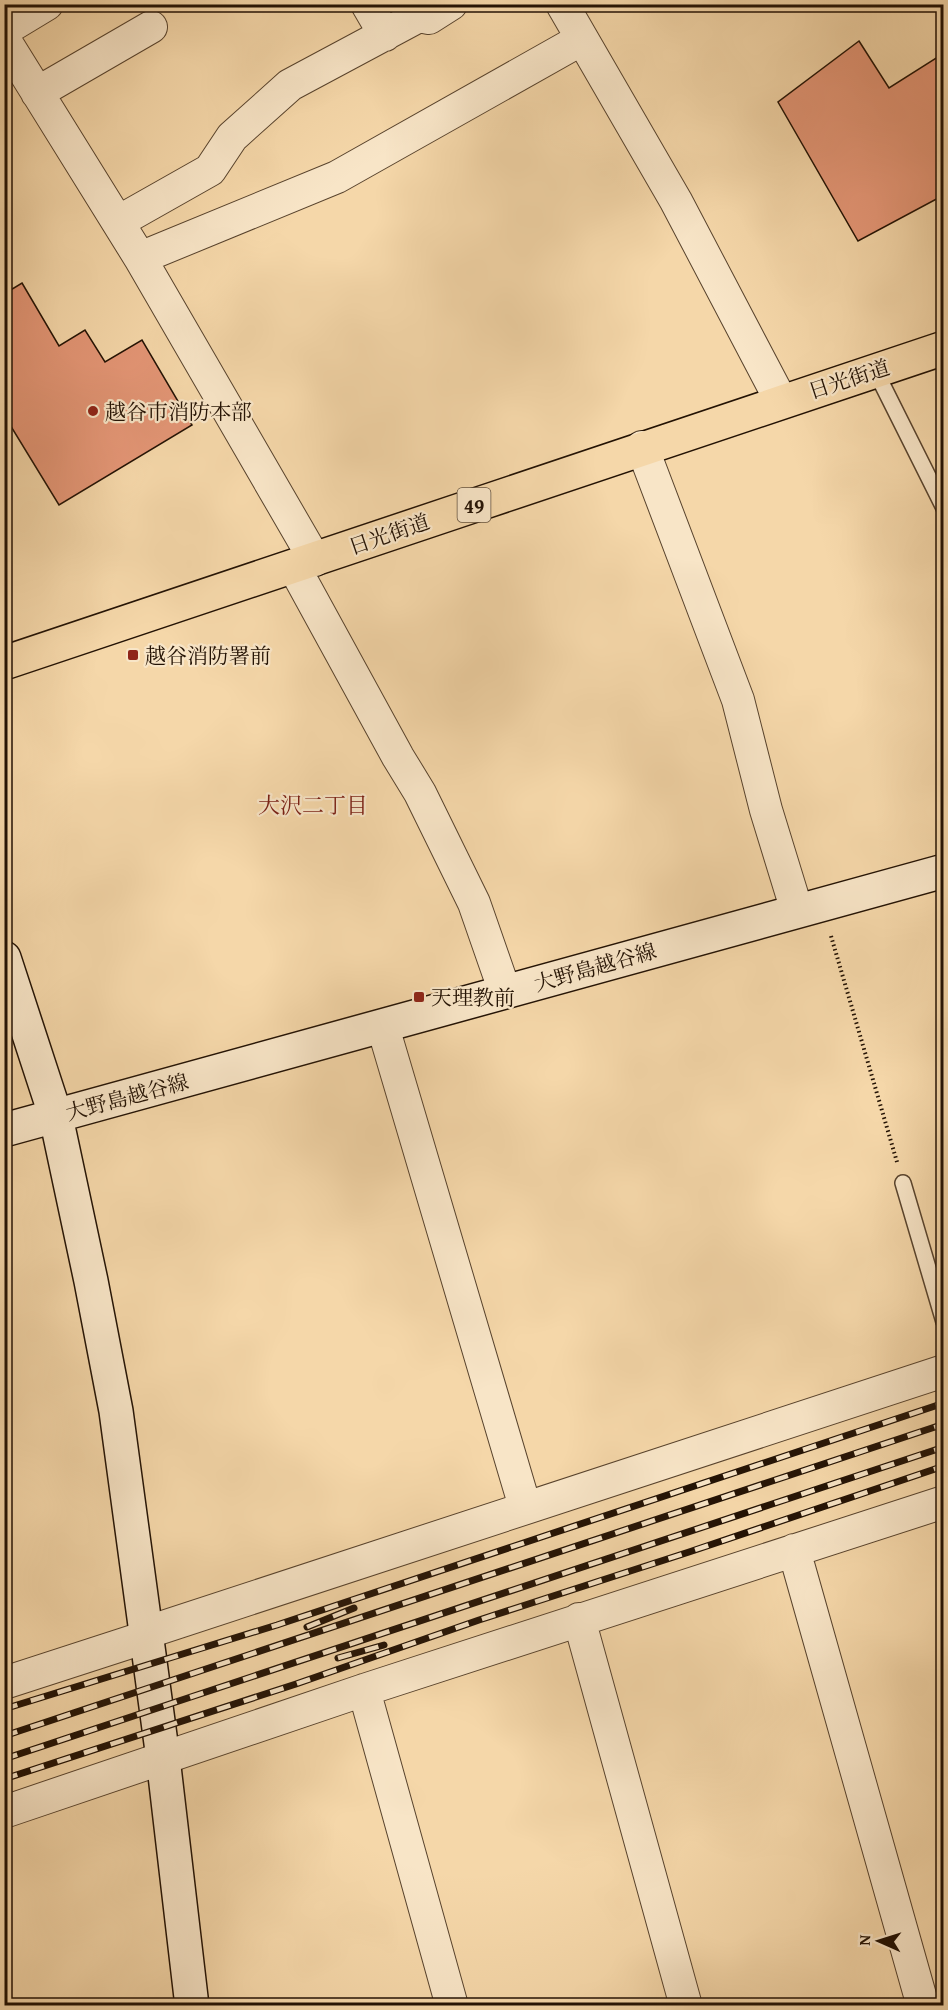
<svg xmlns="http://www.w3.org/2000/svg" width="948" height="2010" font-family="'Gentium Book Plus','Noto Serif JP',serif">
<rect width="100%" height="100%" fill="#f5d7a9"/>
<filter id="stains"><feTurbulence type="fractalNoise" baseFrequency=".00333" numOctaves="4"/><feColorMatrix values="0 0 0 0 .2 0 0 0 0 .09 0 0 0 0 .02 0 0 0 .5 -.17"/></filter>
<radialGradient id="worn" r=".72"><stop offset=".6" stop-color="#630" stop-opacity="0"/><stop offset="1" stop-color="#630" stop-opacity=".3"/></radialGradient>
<!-- building -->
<path fill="#e49676" stroke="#231204" stroke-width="1.5" d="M 859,41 L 889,88 L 944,53 L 944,195 L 858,241 L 778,102 Z
M 22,283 L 59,346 L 85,330 L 105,362 L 142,340 L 192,425 L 59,505 L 4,415 L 4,294 Z"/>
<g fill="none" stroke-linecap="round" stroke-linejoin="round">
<defs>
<path id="lane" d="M 875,370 L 944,508
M 903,1183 L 944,1322"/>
<path id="street" d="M 367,4 L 385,35
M 562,4 L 676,201 L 781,401
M 4,30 L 47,4
M 4,39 L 140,258 L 315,560
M 37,93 L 151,27
M 118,222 L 210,170 L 232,137 L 290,85 L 419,16 L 429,18 L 451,4
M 140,258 L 337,177 L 582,39
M 642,447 L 738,700 L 766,810 L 797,911
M 294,567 L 398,757 L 420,793 L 474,903 L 505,992
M 383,1027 L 525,1507
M 794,1550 L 923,2006
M 579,1619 L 686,2006
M 145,1633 L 944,1371
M 4,1683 L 146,1637
M 364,1690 L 452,2006
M 4,1812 L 364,1690 L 944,1502"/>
<path id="secondary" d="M 4,958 L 56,1117 L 91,1281 L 116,1411 L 163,1758 L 192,2006
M 4,1130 L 944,871"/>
<path id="primary" d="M 4,663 C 318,559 630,452 944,348"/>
</defs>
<!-- lane casing -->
<use href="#lane" stroke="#58432d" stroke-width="18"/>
<!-- street casing -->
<use href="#street" stroke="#58432d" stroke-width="34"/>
<!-- secondary casing -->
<use href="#secondary" stroke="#231204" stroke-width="36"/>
<!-- primary casing -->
<use href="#primary" stroke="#231204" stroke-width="36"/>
<!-- path -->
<path stroke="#231204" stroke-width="4" stroke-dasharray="1.5 3" stroke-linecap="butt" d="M 831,936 L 897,1162"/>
<!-- lane -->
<use href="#lane" stroke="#f8e5c7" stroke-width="15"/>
<!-- street -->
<use href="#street" stroke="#f8e5c7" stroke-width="32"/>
<!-- secondary -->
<use href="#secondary" stroke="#f8e5c7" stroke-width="33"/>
<!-- primary -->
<use href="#primary" stroke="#f5d7a9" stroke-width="33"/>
<defs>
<path id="rail" d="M 307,1627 L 354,1608
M 338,1658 L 384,1645
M 4,1709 L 277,1625 L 944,1403
M 4,1736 L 944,1424
M 4,1759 L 944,1447
M 4,1779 L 296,1684 L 479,1620 L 689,1552 L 944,1466"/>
</defs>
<!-- rail casing -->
<use href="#rail" stroke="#231204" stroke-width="7"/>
<!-- rail -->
<use href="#rail" stroke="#f8e5c7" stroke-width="4.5" stroke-dasharray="14" stroke-linecap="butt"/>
</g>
<!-- markers -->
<g fill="#8f2418" stroke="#f8e5c7" stroke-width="2">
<circle cx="93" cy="411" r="6"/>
<rect x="127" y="649" width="12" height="12" rx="3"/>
<rect x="413" y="991" width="12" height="12" rx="3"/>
</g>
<g text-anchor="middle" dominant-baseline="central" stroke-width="4.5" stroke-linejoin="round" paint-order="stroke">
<!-- shield labels -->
<rect fill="#f8e5c7" stroke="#63513e" stroke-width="1.5" x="457.5" y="488" width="33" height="34" rx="4.5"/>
<g font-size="20" font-weight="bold" fill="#231204">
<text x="474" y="505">49</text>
</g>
<!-- street labels -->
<g font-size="21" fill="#231204" stroke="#f8e5c7">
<text transform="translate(849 379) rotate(-18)">日光街道</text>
<text transform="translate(389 534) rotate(-19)">日光街道</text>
<text transform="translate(595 967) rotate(-16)">大野島越谷線</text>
<text transform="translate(127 1097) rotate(-15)">大野島越谷線</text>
</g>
<!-- poi labels -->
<g font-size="21" fill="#231204" stroke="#f8e5c7" text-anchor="start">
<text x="105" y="411">越谷市消防本部</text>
<text x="145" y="655">越谷消防署前</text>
<text x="431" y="997">天理教前</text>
</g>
<!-- neighbourhood labels -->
<g font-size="22" fill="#7a1f14" stroke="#f8e5c7">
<text x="313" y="805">大沢二丁目</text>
</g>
</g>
<!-- margin -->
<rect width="948" height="2010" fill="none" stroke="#f5d7a9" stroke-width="24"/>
<rect x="6" y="6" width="936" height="1998" fill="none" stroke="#231204" stroke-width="3"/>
<rect x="12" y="12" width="924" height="1986" fill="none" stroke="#231204" stroke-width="1.5"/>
<!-- north arrow -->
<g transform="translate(879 1941) rotate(273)" stroke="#f8e5c7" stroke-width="4.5" paint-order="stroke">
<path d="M0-4.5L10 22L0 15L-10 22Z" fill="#231204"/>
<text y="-9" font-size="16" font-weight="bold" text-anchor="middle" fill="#231204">N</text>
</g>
<rect width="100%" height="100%" filter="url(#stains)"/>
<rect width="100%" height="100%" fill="url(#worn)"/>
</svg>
